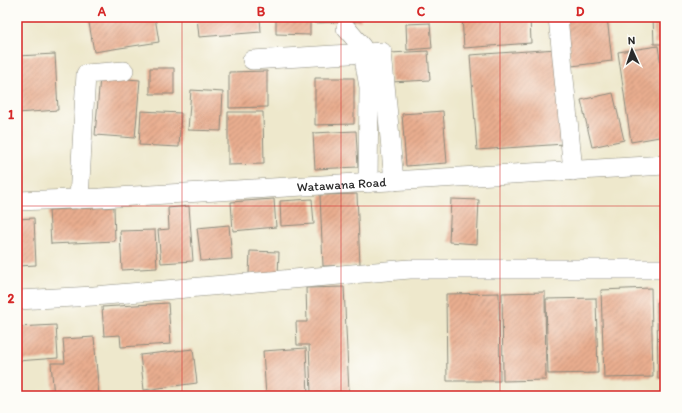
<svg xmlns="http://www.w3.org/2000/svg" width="682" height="413" font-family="Itim,sans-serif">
<defs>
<pattern id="building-hatch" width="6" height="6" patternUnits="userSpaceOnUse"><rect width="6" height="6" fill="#e9ad8f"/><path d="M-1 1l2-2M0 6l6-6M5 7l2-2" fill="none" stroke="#bd8d75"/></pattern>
</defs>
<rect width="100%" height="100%" fill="#fdfcf7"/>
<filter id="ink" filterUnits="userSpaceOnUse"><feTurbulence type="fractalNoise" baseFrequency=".025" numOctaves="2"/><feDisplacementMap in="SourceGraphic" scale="8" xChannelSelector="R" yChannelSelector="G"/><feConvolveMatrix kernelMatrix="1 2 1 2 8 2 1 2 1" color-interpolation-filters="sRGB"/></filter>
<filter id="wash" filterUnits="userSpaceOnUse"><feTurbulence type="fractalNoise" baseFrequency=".012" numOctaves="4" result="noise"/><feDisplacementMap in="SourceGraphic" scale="16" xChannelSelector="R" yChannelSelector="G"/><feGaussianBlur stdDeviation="0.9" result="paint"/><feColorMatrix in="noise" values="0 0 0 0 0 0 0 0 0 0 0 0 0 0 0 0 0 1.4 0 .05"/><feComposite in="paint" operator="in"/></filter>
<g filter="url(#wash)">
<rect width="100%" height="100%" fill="#eee8cc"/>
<g id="blocks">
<!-- building -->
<path fill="url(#building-hatch)" d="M 88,17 L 155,17 L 159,42 L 94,52 Z
M 197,17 L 260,17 L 261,32 L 199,37 Z
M 276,17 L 310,17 L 310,35 L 276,34 Z
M 313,17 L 361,17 L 361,21 L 314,23 Z
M 462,17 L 530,17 L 531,43 L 464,48 Z
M 594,17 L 607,17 L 612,61 L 572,66 L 566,20 Z
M 653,17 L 665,17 L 665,44 L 654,44 Z
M 430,23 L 432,48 L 407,50 L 406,24 Z
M 658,46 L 665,91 L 665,136 L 631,142 L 618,52 Z
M 557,49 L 564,144 L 477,150 L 470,55 Z
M 428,51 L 430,80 L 391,82 L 390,53 Z
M 55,54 L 58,110 L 17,113 L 17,56 Z
M 150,68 L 174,68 L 174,94 L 150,94 Z
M 267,71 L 267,107 L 229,108 L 229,72 Z
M 100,77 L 140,80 L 135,138 L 95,135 Z
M 315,78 L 354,78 L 354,124 L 315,125 Z
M 191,90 L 223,92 L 221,131 L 188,130 Z
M 613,93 L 624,140 L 592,147 L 581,100 Z
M 141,111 L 181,113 L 179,147 L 139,145 Z
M 443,111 L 447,163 L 406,166 L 402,114 Z
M 228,112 L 263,112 L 264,164 L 228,165 Z
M 356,131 L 358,167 L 315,169 L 313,133 Z
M 357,194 L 360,265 L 323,266 L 320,195 Z
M 274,199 L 276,227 L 233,231 L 231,202 Z
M 312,199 L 314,224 L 281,226 L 280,201 Z
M 451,199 L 479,200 L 477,244 L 449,242 Z
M 189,206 L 193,261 L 161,263 L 158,230 L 169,229 L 168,208 Z
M 114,207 L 115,241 L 51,244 L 49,210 Z
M 34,218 L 36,265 L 17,266 L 17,219 Z
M 229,225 L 232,259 L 201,261 L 197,228 Z
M 155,230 L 157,268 L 122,270 L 120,231 Z
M 250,251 L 279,252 L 278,275 L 249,274 Z
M 344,287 L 349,392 L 311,393 L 309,345 L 297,345 L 296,322 L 307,322 L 306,288 Z
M 651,288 L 653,377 L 604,378 L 601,290 Z
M 545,292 L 546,380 L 503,381 L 502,293 Z
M 499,293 L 500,381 L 447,381 L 446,294 Z
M 596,298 L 598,373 L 548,374 L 546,299 Z
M 657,302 L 665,302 L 665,379 L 658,379 Z
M 168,303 L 171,344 L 121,347 L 120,335 L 104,336 L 102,307 Z
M 56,325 L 58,358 L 17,361 L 17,327 Z
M 94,337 L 99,396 L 54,396 L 51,363 L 65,363 L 63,339 Z
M 306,348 L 308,395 L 266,396 L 263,351 Z
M 193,349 L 197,383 L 144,390 L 140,355 Z"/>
</g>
</g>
<g filter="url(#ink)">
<use href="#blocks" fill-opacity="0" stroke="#8c8a7c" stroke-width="1"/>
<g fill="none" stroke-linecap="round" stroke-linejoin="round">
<defs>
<g id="street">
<path d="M 558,17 L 573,171"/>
<path d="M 346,28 L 362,47 L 369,87 L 368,183"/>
<path d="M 252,60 L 382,52 L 394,181"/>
<path d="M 79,199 L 86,74 L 124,71"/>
<path id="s1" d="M 17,201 L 100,198 L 665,165"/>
<path d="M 17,300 L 94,296 L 410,269 L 665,269"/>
</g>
</defs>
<!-- street casing -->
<use href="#street" stroke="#8c8a7c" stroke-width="20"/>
<!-- street -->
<use href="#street" stroke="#fff" stroke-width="19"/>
</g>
</g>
<!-- grid -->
<path fill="none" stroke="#d62828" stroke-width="1" stroke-opacity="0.55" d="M 182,17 L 182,396M 341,17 L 341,396M 500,17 L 500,396M 17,206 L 665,206"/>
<g text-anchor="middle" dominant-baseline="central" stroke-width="3" stroke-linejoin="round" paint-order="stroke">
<!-- street labels -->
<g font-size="13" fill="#2b2b2b" stroke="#fdfcf7">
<text stroke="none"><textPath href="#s1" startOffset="325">Watawana Road</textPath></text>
</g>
</g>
<!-- margin -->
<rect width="682" height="413" fill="none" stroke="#fdfcf7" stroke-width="44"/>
<!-- north arrow -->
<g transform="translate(632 50) rotate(357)" stroke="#fdfcf7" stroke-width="3" paint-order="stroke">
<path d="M0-3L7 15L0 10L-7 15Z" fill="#2b2b2b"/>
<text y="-6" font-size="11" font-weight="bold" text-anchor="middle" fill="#2b2b2b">N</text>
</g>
<rect x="22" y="22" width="638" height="369" fill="none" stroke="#d62828" stroke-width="1.5"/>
<g font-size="13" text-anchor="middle" font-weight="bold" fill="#d62828">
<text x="102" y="16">A</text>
<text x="261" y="16">B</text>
<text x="421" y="16">C</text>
<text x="580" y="16">D</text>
<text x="11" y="119">1</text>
<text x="11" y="303">2</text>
</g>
</svg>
